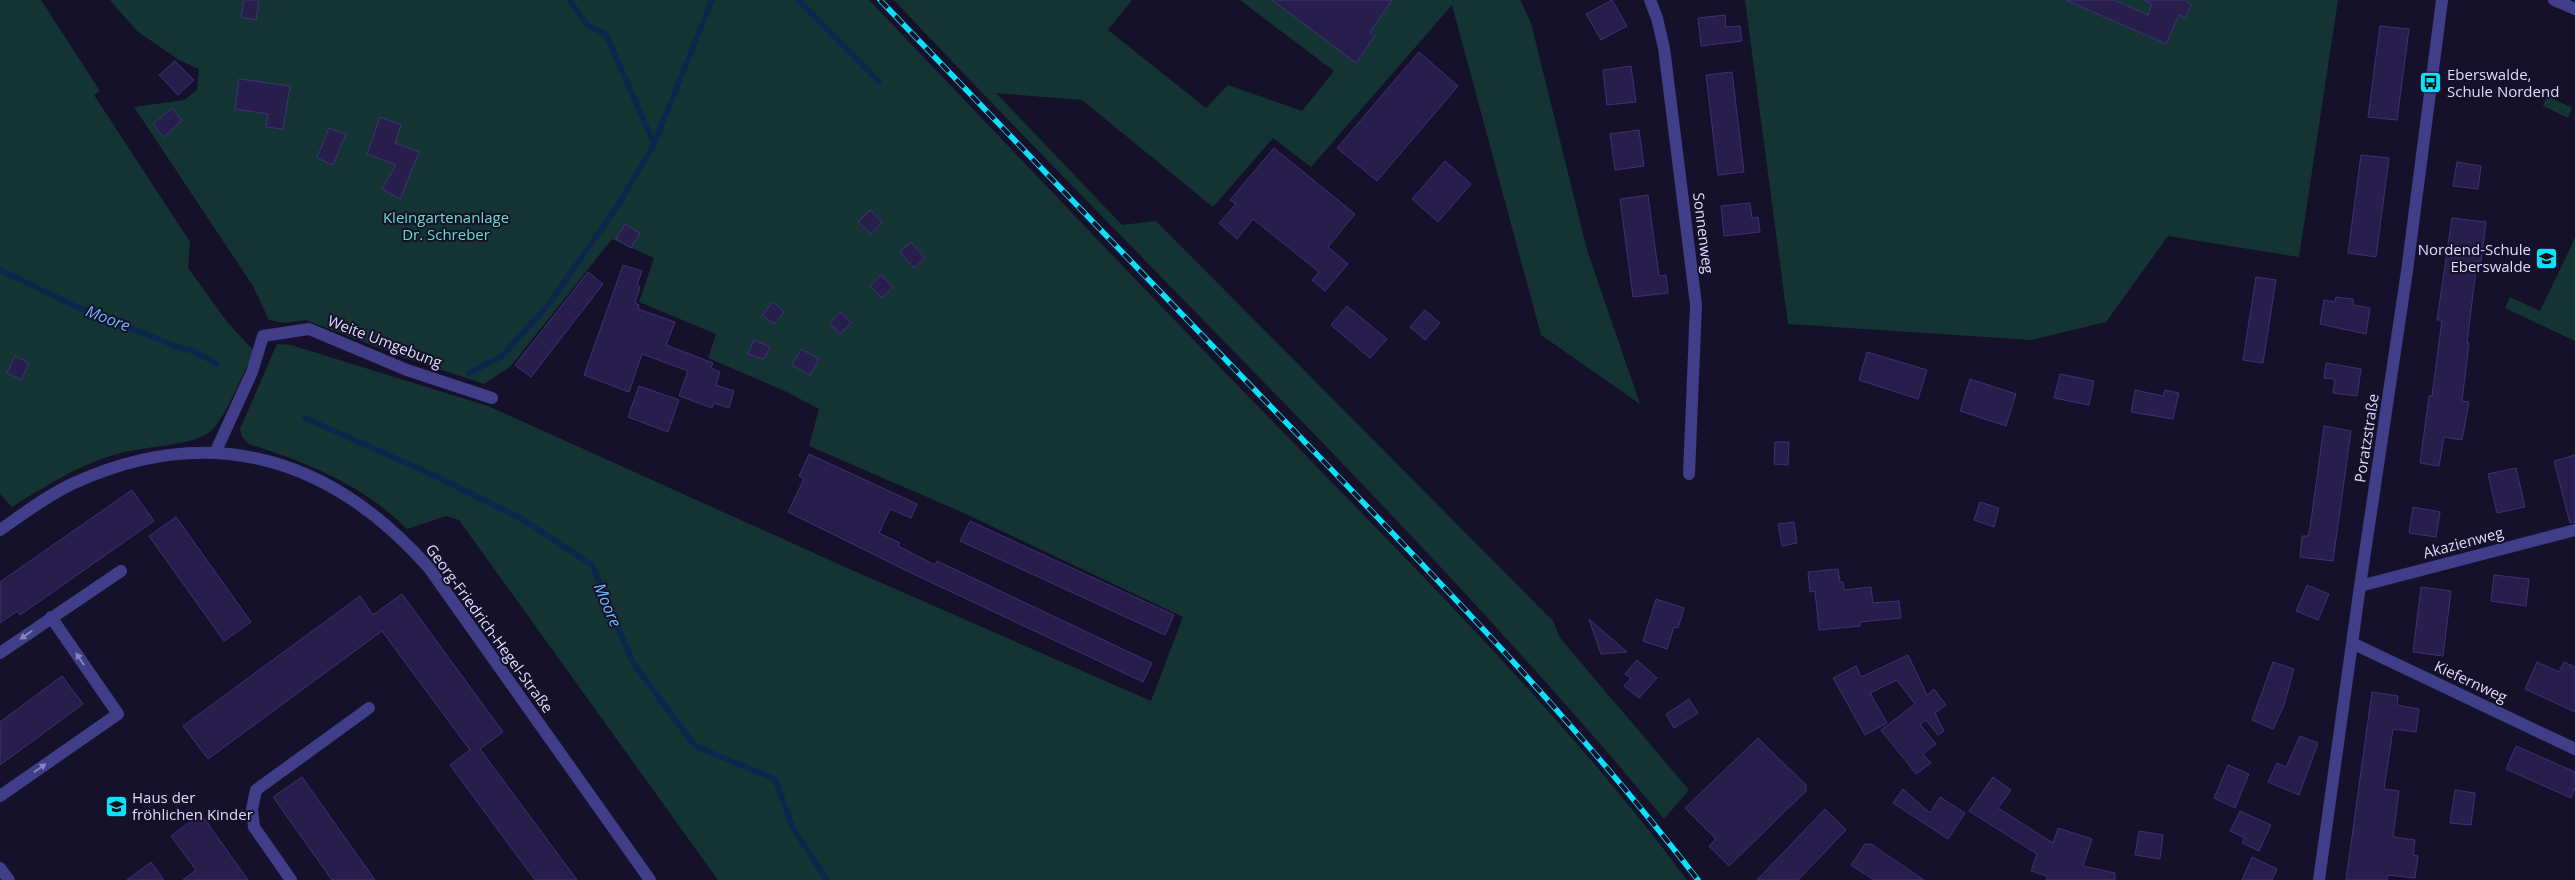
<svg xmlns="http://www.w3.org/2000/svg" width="2575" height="880" font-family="'Open Sans',sans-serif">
<rect width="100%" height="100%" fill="#16112a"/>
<!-- green -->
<path fill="#143433" d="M 0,0 L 41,0 L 100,91 L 94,95 L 190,242 L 188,268 L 228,323 L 254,351 C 245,369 224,421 210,432 C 191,446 146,446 121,453 C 81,463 46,486 12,507 L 0,494 Z
M 110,0 L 869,0 C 1008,145 1146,292 1287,436 C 1425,579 1568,720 1687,880 L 718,880 L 459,520 L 446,516 L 407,529 C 363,485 308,463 249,444 L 242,437 L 240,429 L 277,344 L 291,345 L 488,406 L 845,567 L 1151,701 L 1183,617 L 964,513 L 809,446 L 819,409 L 787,392 L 708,358 L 716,334 L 639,302 L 654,258 L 612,239 L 511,366 L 484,384 L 411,360 L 306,320 L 284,323 L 269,320 L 253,286 L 134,107 L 184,100 L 197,90 L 199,69 L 179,60 L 137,31 Z
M 894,0 L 1132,0 L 1108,30 L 1206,108 L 1228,85 L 1302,111 L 1334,71 L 1240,0 L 1520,0 L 1531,23 L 1587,250 L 1640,404 L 1541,335 L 1452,5 L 1311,167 L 1273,138 L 1213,207 L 1082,100 L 996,93 L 1122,225 L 1156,221 L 1553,621 L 1560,638 L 1689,790 L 1664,819 C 1424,531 1150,273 894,0 Z
M 1745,0 L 2338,0 L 2299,257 L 2168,236 L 2106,322 L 2031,340 L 1788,324 Z
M 2547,96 L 2572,108 L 2568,118 L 2543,106 Z
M 2575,238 L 2575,341 L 2505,308 L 2510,297 L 2540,311 Z"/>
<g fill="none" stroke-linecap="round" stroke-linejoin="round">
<!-- stream -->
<path stroke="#0e254d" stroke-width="5.5" d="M 798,0 L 879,82
M 654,144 L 712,0
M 0,270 L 75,306 L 178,347 L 194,351 L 217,364
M 469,373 L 502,356 L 548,305 L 619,204 L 654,144 L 606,34 L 588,26 L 569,0
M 305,418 L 433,475 L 522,519 L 592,565 L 633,663 L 695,746 L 775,779 L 793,828 L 827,880"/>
</g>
<!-- building -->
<path fill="#271e4b" stroke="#3e3077" d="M 244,0 L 259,0 L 256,20 L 241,17 Z
M 1272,0 L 1392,0 L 1370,32 L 1375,36 L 1356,63 Z
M 1612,0 L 1627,26 L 1601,40 L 1586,14 Z
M 2066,0 L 2114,0 L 2148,15 L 2152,4 L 2144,0 L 2186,0 L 2191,5 L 2185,18 L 2179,15 L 2166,44 Z
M 1725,15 L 1726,27 L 1740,26 L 1742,41 L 1701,46 L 1698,18 Z
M 2380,26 L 2409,29 L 2397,120 L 2368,117 Z
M 1419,52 L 1458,86 L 1377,181 L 1337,148 Z
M 175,61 L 194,80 L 178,95 L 159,75 Z
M 1631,66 L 1636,102 L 1607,105 L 1603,70 Z
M 1732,72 L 1744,172 L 1718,175 L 1706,75 Z
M 239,79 L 290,86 L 283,129 L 266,127 L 268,114 L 235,109 Z
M 172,108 L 182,121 L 163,137 L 153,124 Z
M 380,117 L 401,125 L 395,143 L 419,152 L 400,199 L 382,189 L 396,165 L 367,154 Z
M 329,128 L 346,134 L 333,165 L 317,158 Z
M 1639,130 L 1644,166 L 1615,170 L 1610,134 Z
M 1274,148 L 1355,214 L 1328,247 L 1348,264 L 1325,291 L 1312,280 L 1319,272 L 1253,219 L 1237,239 L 1219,223 L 1236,204 L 1230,200 Z
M 2361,155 L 2389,158 L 2376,257 L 2348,253 Z
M 1445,161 L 1471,184 L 1438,222 L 1412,199 Z
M 2457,162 L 2481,166 L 2478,189 L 2453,186 Z
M 1648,195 L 1659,276 L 1666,275 L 1668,293 L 1633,297 L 1620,199 Z
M 1750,203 L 1752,218 L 1758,217 L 1760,232 L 1724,236 L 1721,206 Z
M 870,210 L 882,222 L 871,234 L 858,222 Z
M 2452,218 L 2486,222 L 2481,262 L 2477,261 L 2467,343 L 2469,343 L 2462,401 L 2469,402 L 2462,440 L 2444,437 L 2439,466 L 2420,463 L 2429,396 L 2432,396 L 2442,320 L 2437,320 Z
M 625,224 L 640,233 L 631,248 L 616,239 Z
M 911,242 L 925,258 L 914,268 L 900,252 Z
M 623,265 L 642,271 L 637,285 L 640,287 L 635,303 L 639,305 L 638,309 L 675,322 L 666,345 L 713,363 L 711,368 L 720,372 L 716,385 L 734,391 L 729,408 L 714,403 L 712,408 L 679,396 L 688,371 L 642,354 L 629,392 L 584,375 Z
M 588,272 L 603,284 L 531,377 L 515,365 Z
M 881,275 L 893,287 L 882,298 L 870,286 Z
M 2256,277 L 2276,280 L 2263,363 L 2243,360 Z
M 2336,297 L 2353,299 L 2353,305 L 2370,308 L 2366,334 L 2320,324 L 2324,300 L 2335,302 Z
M 773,302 L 784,312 L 774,324 L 762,315 Z
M 1347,306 L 1387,339 L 1370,358 L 1331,325 Z
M 1425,310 L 1440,323 L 1425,340 L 1410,327 Z
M 841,312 L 851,323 L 840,334 L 830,323 Z
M 754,340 L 770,347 L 764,359 L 748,354 Z
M 801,349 L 819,359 L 810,375 L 792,365 Z
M 1867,352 L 1927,370 L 1918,399 L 1859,380 Z
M 15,356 L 29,363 L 21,380 L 7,373 Z
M 2326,363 L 2361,369 L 2357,396 L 2333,393 L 2335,379 L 2324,378 Z
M 2060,374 L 2094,381 L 2089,405 L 2054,398 Z
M 1970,379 L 2016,394 L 2006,426 L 1960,411 Z
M 639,386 L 679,400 L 668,432 L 628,417 Z
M 2135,390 L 2163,396 L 2165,390 L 2179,393 L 2173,419 L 2131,412 Z
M 2324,426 L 2351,431 L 2333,561 L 2300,557 L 2302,536 L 2308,536 L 2310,528 Z
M 1775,442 L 1789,442 L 1788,465 L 1774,464 Z
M 809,454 L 917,504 L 911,518 L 890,509 L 879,533 L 900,543 L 898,546 L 935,565 L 937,561 L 1152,663 L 1143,682 L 907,571 L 788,512 L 804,479 L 799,476 Z
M 2575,455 L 2575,522 L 2570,523 L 2554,461 Z
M 2516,468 L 2525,507 L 2497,513 L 2488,474 Z
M 132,490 L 154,521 L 20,615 L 17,611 L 0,623 L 0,582 Z
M 1980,502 L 1999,508 L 1994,527 L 1974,520 Z
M 2413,507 L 2440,512 L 2436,537 L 2409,533 Z
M 176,517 L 251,622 L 224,641 L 149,536 Z
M 970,521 L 1174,615 L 1165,635 L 960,541 Z
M 1794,522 L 1797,543 L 1782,546 L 1778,524 Z
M 1838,569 L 1840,582 L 1843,582 L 1844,590 L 1871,587 L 1873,603 L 1899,601 L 1901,618 L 1860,622 L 1860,626 L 1819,630 L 1815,591 L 1810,592 L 1808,572 Z
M 2494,575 L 2529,579 L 2526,606 L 2491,601 Z
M 2307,585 L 2329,594 L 2318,620 L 2296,611 Z
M 2421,587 L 2451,591 L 2443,656 L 2413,652 Z
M 402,594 L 503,732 L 480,749 L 577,880 L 535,880 L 450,765 L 470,750 L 382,631 L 208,759 L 183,726 L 360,596 L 373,615 Z
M 1656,599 L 1684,608 L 1678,628 L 1674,627 L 1667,649 L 1643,641 Z
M 1589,619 L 1627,652 L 1601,654 Z
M 1908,655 L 1927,695 L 1934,689 L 1946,705 L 1935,713 L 1944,731 L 1938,735 L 1926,720 L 1920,724 L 1936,744 L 1923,754 L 1931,763 L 1916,774 L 1881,730 L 1915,704 L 1897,680 L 1870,693 L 1887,723 L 1865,735 L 1833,678 L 1856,666 L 1861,677 Z
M 1637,660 L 1657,678 L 1639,698 L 1624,686 L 1631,678 L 1625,674 Z
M 2273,662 L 2294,669 L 2284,705 L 2273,729 L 2252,720 Z
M 2537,662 L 2559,672 L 2564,662 L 2575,667 L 2575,712 L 2525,689 Z
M 62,676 L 83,704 L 0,765 L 0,722 Z
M 2372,692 L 2398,696 L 2397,705 L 2419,709 L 2416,732 L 2393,729 L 2384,789 L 2399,791 L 2393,837 L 2415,840 L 2413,855 L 2418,856 L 2415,878 L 2388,875 L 2387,880 L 2346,880 Z
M 1689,699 L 1698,713 L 1674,728 L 1666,714 Z
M 2300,736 L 2318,743 L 2299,795 L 2268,782 L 2277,763 L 2286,767 Z
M 1758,738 L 1806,785 L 1806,791 L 1729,866 L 1709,846 L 1716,839 L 1685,808 Z
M 2516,746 L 2575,772 L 2575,788 L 2571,798 L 2506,769 Z
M 2228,765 L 2249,774 L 2235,808 L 2214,798 Z
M 302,777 L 375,880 L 332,880 L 273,797 Z
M 1993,777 L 2011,790 L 1998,808 L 2053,843 L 2058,828 L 2092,839 L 2083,866 L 2115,873 L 2115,880 L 2046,880 L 2047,876 L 2031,871 L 2037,854 L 1969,811 Z
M 1903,789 L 1930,813 L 1940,797 L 1965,813 L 1948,839 L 1893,803 Z
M 2455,790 L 2475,793 L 2471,825 L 2450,823 Z
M 1825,809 L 1846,830 L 1798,880 L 1757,880 Z
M 2240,811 L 2271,825 L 2259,851 L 2242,843 L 2245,838 L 2230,831 Z
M 201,814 L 248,880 L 183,880 L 196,870 L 171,836 Z
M 2139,831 L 2163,835 L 2160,859 L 2135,855 Z
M 1865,844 L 1871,844 L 1924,880 L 1874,880 L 1851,865 Z
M 2252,857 L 2277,869 L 2272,880 L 2242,880 Z
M 151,862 L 164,880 L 127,880 Z"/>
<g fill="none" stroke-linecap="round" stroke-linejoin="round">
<!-- street -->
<path stroke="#403d89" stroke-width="12" d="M 1650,0 L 1657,18 L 1664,48 L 1696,305 L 1689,474
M 2554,0 L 2575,9
M 215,453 L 252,372 L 263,336 L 309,329 L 407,370 L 492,398
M 0,530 C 23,514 48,495 74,483 C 211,421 331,457 429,568 L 650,880
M 2360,586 L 2575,530
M 2352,643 L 2575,749
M 0,653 L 121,571
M 0,796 L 118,714 L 51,617
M 0,868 L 9,880
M 291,880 L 254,827 L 252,809 L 256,790 L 369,708
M 2319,880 L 2360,586 L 2407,271 L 2442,0"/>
<defs>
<path id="rail" d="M 880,0 C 1021,147 1161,293 1303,440 C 1440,582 1577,723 1698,880"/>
</defs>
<!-- rail casing -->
<use href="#rail" stroke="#0ae2fc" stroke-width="5.5"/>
<!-- rail -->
<use href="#rail" stroke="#16112a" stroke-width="4" stroke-dasharray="11" stroke-linecap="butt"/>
</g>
<!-- one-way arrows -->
<defs><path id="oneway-solid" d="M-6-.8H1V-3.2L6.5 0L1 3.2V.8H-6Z" transform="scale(1.25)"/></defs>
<g fill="#8884be">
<use href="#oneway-solid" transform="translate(26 635) rotate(145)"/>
<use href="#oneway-solid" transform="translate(80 659) rotate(-124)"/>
<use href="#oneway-solid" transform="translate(40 768) rotate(-35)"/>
</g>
<!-- icons -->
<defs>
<symbol id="bus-square" viewBox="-11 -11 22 22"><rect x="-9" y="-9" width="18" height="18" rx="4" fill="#0ae2fc" stroke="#16112a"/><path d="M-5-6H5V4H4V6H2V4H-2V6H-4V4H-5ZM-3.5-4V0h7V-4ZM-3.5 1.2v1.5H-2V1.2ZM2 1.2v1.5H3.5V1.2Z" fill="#111"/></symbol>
<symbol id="school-square" viewBox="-11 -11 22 22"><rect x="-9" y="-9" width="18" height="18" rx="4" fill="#0ae2fc" stroke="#16112a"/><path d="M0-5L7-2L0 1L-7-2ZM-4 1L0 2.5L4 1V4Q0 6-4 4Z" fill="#111"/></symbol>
</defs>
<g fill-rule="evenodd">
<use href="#bus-square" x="2418" y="70" width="25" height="25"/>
<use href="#school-square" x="2534" y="246" width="25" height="25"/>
<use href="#school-square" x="104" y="794" width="25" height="25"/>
</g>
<g text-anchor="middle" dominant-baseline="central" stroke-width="4" stroke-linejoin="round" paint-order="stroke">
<!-- poi labels -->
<g font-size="15" fill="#dfdbfe" stroke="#16112a" text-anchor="start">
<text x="2447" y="74">Eberswalde,<tspan x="2447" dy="17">Schule Nordend</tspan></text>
<text x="2531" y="249" text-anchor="end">Nordend-Schule<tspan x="2531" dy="17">Eberswalde</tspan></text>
<text x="132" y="797">Haus der<tspan x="132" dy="17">fröhlichen Kinder</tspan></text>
</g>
<!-- park labels -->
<g font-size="15" fill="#66dfc2" stroke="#16112a">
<text x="446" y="217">Kleingartenanlage<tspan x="446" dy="17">Dr. Schreber</tspan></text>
</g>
<!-- street labels -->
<g font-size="15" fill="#dfdbfe" stroke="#16112a">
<text transform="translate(1704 233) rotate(83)">Sonnenweg</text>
<text transform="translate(385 341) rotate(21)">Weite Umgebung</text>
<text transform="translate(2366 438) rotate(-81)">Poratzstraße</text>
<text transform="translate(2463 542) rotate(-15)">Akazienweg</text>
<text transform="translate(490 628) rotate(54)">Georg-Friedrich-Hegel-Straße</text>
<text transform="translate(2471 681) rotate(25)">Kiefernweg</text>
</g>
<!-- water labels -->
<g font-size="16" font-style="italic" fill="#6bb9fd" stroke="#16112a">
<text transform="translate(108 318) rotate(21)">Moore</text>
<text transform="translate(608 605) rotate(67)">Moore</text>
</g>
</g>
</svg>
